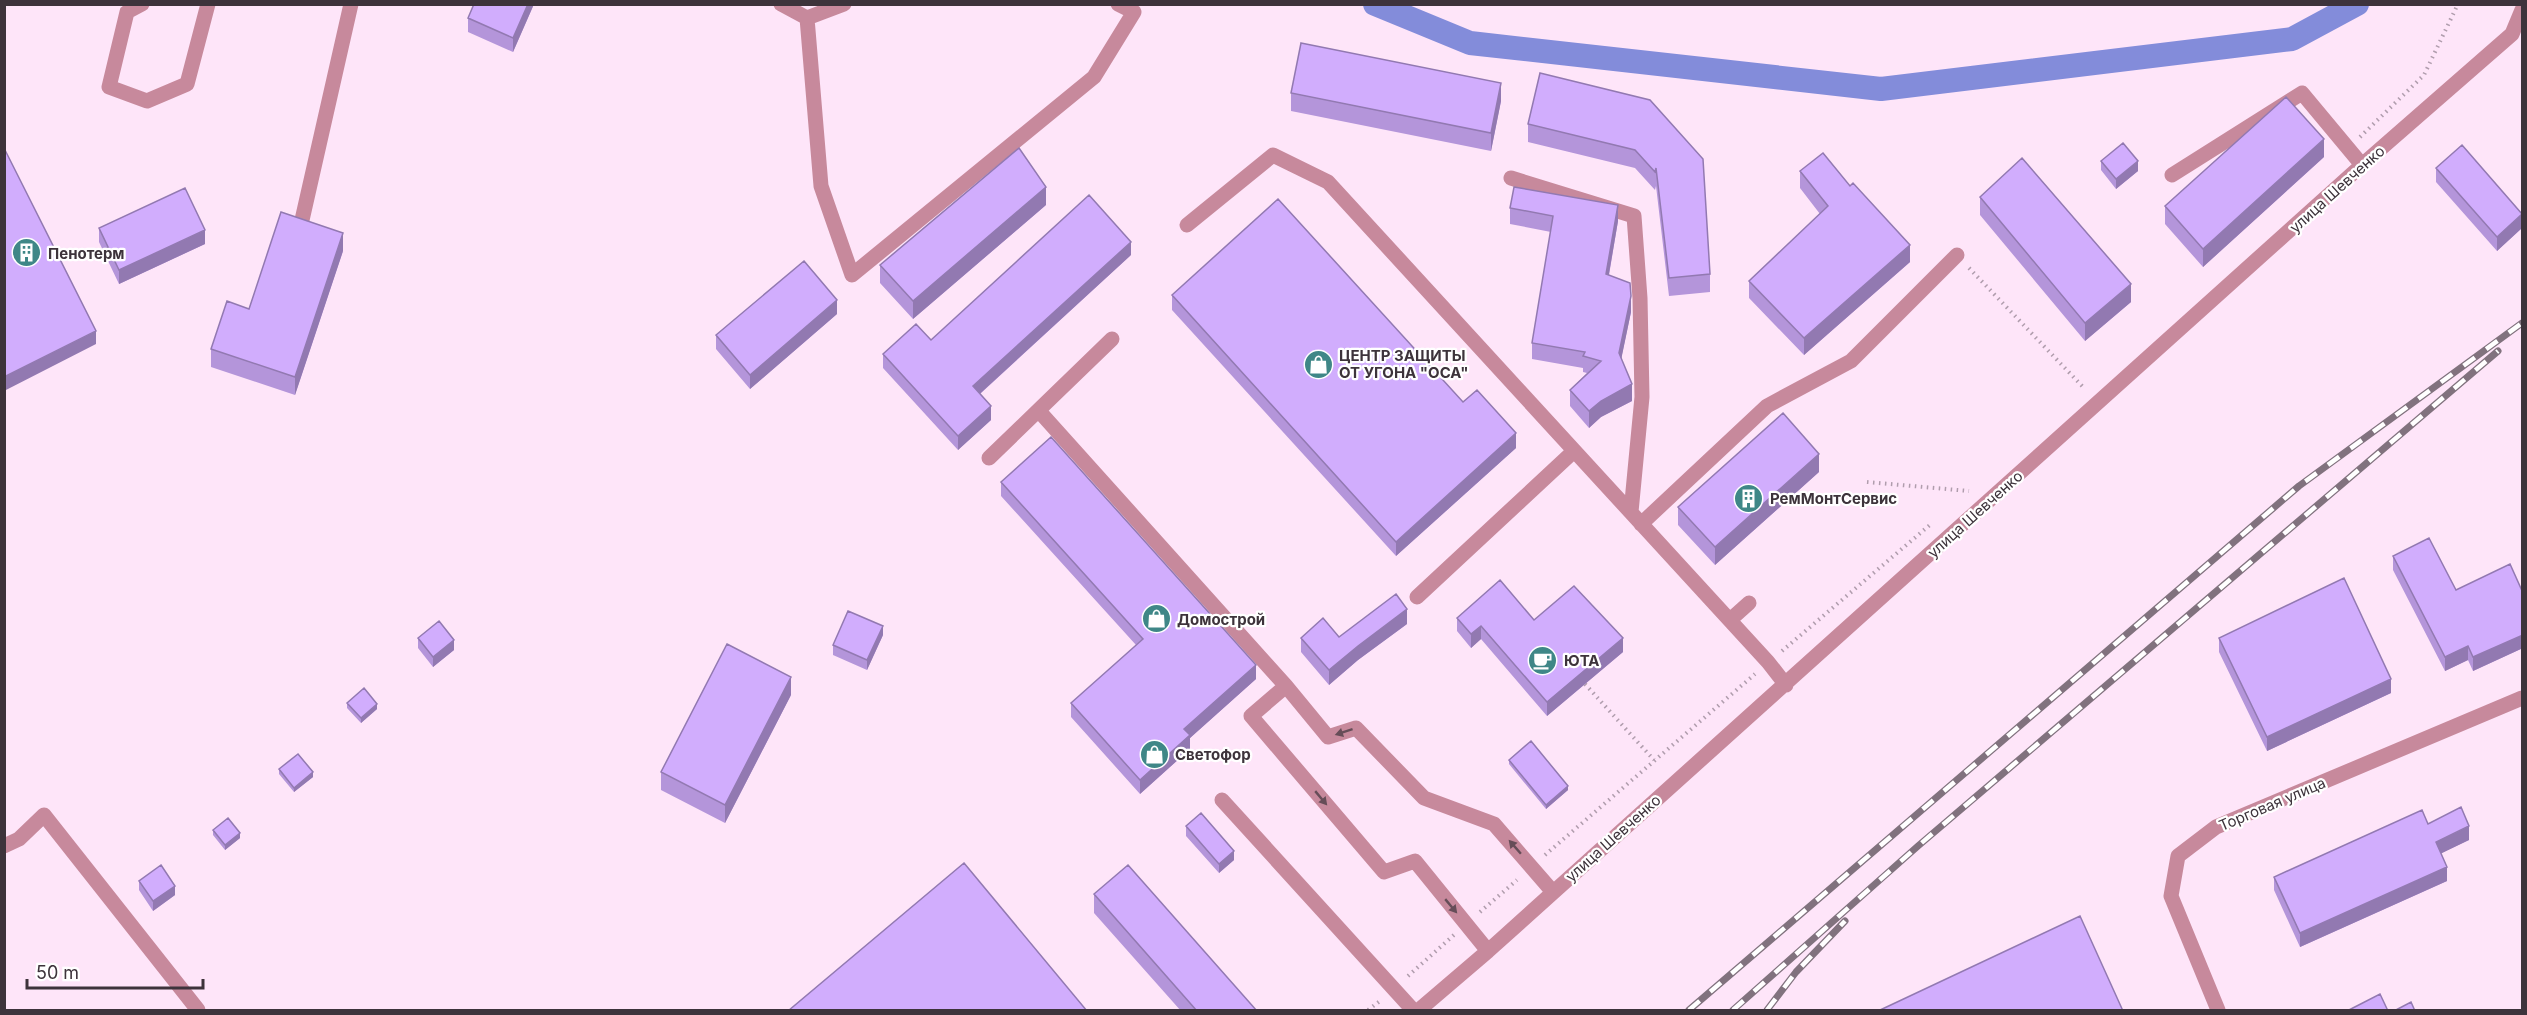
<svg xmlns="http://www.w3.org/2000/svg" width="2527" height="1015" font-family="Inter,sans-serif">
<rect width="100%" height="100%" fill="#fee5f9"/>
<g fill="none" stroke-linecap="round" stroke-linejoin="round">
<!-- canal -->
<path stroke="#838cda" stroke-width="24" d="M 1375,4 L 1470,43 L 1881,89 L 2292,39 L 2357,4"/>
<!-- path -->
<path stroke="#b09dad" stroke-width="4" stroke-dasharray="1.5 4.5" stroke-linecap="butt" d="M 2360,137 L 2424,75 L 2458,4
M 1969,268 L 2085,389
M 1867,482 L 1969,491
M 1782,651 L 1931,524
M 1585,684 L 1654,760
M 1545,855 L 1755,674
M 1480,912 L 1517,880
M 1408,976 L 1454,935
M 1368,1010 L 1380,1001"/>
<!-- minor -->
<path stroke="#c7899c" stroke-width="15" d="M 142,4 L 127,12 L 109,87 L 147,101 L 187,84 L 208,4
M 781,4 L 807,18 L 844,4
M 807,18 L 821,186 L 852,275 L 1094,77 L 1134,12 L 1118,4
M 2172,175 L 2302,93 L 2362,165
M 1511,178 L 1634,216 L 1640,298 L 1642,397 L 1631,512
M 302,220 L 351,4
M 1187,225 L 1273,155 L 1328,182 L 1768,662 L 1786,685
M 1039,411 L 1286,686
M 989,458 L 1112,339
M 1641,524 L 1767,406 L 1851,361 L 1957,255
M 1417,597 L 1574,451
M 1730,620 L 1749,603
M 1222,800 L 1413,1010
M 4,846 L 19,839 L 44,815 L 198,1010
M 1488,951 L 1415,861 L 1384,872 L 1251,716 L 1286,686 L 1328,737 L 1356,728 L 1424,798 L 1494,824 L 1553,892
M 1419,1010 L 1488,951 L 2362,165 L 2512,34 L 2522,10
M 2218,1010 L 2171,896 L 2178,856 L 2216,827 L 2522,698"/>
<defs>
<path id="rail" d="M 1689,1010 L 2299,486 L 2522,323
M 1733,1010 L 1918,846 L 2498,351
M 1767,1010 L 1796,972 L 1845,921"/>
</defs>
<!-- rail casing -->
<use href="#rail" stroke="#81727e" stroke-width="7"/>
<!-- rail -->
<use href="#rail" stroke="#fff" stroke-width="4.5" stroke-dasharray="14" stroke-linecap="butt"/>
</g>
<!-- wall -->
<path fill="#b495da" d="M 534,4 L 513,52 L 468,32 L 468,18 Z
M 1291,93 L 1501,101 L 1491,151 L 1291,111 Z
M 1650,100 L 1710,274 L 1710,292 L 1669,296 L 1656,186 L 1655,190 L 1635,168 L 1528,142 L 1528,124 Z
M 2324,157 L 2203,267 L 2165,224 L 2165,206 Z
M 2101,161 L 2138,171 L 2116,189 L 2101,170 Z
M 2436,168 L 2522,228 L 2497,251 L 2436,182 Z
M 1800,171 L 1910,262 L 1804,355 L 1749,298 L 1749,281 L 1820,214 L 1800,188 Z
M 1980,197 L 2131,302 L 2085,341 L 1980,215 Z
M 1046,205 L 913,319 L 880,283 L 880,265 Z
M 1510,208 L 1618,221 L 1609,275 L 1631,312 L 1621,359 L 1632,401 L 1601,417 L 1589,428 L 1570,406 L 1570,390 L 1587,373 L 1583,372 L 1583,368 L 1532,359 L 1532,343 L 1551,232 L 1510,224 Z
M 99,228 L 205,244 L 119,284 L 99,242 Z
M 343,251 L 295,395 L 211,367 L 211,349 Z
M 1131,255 L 980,394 L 991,420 L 958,450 L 883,368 L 883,354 L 931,340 Z
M 1172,295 L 1516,448 L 1396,556 L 1172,310 Z
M 837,314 L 750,389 L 716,349 L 716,335 Z
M 1819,472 L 1715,565 L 1678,525 L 1678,507 Z
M 1001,482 L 1256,679 L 1190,738 L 1190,749 L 1140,794 L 1071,717 L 1071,703 L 1136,645 L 1001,496 Z
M 2393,556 L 2456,590 L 2523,593 L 2523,648 L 2473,671 L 2468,660 L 2445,671 L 2393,570 Z
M 1457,618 L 1534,620 L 1623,652 L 1547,716 L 1481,639 L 1471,648 L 1457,631 Z
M 1407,624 L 1358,660 L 1329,685 L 1301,652 L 1301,638 L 1339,637 Z
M 883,635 L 867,670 L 833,655 L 833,645 Z
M 418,638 L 454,650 L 433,667 L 418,648 Z
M 2219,638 L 2391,693 L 2267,751 L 2219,652 Z
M 791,695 L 725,823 L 661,790 L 661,772 Z
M 347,703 L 377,709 L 361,723 L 347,708 Z
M 1509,760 L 1568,790 L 1546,809 L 1509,764 Z
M 279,769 L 313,777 L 294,792 L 279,774 Z
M 2428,824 L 2469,840 L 2441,853 L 2447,881 L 2300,947 L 2274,890 L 2274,877 Z
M 1186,826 L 1234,860 L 1219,873 L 1186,836 Z
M 213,830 L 240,838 L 225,850 L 213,835 Z
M 139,881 L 175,895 L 153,911 L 139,890 Z
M 1094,894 L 1257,1011 L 1181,1011 L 1094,913 Z"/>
<!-- shaded-wall -->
<path fill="#9279b1" d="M 528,4 L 534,4 L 513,52 L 513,38 Z
M 1501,83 L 1501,101 L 1491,151 L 1491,133 Z
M 2324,139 L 2324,157 L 2203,267 L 2203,249 Z
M 2138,161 L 2138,171 L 2116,189 L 2116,179 Z
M 1046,187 L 1046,205 L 913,319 L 913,301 Z
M 1618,205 L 1618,221 L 1606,291 L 1606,274 Z
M 2522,214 L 2522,228 L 2497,251 L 2497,237 Z
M 205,230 L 205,244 L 119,284 L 119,270 Z
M 343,233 L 343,251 L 295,395 L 295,377 Z
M 1131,242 L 1131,255 L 973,400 L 973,386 Z
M 1910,245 L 1910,262 L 1804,355 L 1804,338 Z
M 2131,284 L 2131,302 L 2085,341 L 2085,323 Z
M 1631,296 L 1631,312 L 1619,370 L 1619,353 Z
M 837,300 L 837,314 L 750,389 L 750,375 Z
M 96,331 L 96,344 L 4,391 L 4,377 Z
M 1632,384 L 1632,401 L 1601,417 L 1589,428 L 1589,411 L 1601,401 Z
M 991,406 L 991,420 L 958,450 L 958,436 Z
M 1516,433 L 1516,448 L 1396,556 L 1396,542 Z
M 1819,454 L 1819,472 L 1715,565 L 1715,547 Z
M 6,511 L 6,529 L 4,530 L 4,512 Z
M 1407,609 L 1407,624 L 1358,660 L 1329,685 L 1329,670 L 1358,646 Z
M 883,626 L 883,635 L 867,670 L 867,660 Z
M 1481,626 L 1481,639 L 1471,648 L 1471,634 Z
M 2523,635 L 2523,648 L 2473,671 L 2473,657 Z
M 1623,638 L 1623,652 L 1547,716 L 1547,702 Z
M 454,640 L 454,650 L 433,667 L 433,657 Z
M 2468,646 L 2468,660 L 2445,671 L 2445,657 Z
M 1256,665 L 1256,679 L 1190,738 L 1190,749 L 1140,794 L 1140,780 L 1184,729 Z
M 791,677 L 791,695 L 725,823 L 725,805 Z
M 2391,679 L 2391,693 L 2267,751 L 2267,737 Z
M 377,704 L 377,709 L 361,723 L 361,718 Z
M 313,772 L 313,777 L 294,792 L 294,788 Z
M 1568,786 L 1568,790 L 1546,809 L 1546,805 Z
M 2469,826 L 2469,840 L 2436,856 L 2436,842 Z
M 240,833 L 240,838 L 225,850 L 225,845 Z
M 1234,851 L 1234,860 L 1219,873 L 1219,864 Z
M 2447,867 L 2447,881 L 2300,947 L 2300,933 Z
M 175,886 L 175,895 L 153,911 L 153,901 Z"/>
<!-- building -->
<path fill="#d1adfd" stroke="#9279b1" stroke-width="1.5" d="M 474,4 L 528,4 L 513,38 L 468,18 Z
M 1301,43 L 1501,83 L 1491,133 L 1291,93 Z
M 1540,73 L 1650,100 L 1703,159 L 1710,274 L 1669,278 L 1656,168 L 1655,172 L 1635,150 L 1528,124 Z
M 2286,97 L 2324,139 L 2203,249 L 2165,206 Z
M 2123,143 L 2138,161 L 2116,179 L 2101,161 Z
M 2462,145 L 2522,214 L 2497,237 L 2436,168 Z
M 4,148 L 96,331 L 4,377 Z
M 1019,148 L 1046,187 L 913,301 L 880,265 Z
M 1823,153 L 1850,186 L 1853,183 L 1910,245 L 1804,338 L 1749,281 L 1828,206 L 1800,171 Z
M 2022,158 L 2131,284 L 2085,323 L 1980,197 Z
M 1514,187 L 1618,205 L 1606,274 L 1630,283 L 1631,296 L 1619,353 L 1632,384 L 1601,401 L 1589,411 L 1570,390 L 1601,361 L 1583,356 L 1585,352 L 1532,343 L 1553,216 L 1510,208 Z
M 185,188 L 205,230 L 119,270 L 99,228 Z
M 1089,195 L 1131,242 L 973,386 L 991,406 L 958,436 L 883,354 L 916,324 L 931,340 Z
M 1278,199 L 1463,402 L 1477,390 L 1516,433 L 1396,542 L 1172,295 Z
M 281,212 L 343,233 L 295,377 L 211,349 L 227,301 L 249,309 Z
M 804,261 L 837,300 L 750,375 L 716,335 Z
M 1783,413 L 1819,454 L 1715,547 L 1678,507 Z
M 1051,437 L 1256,665 L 1184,729 L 1190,735 L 1140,780 L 1071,703 L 1143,639 L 1001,482 Z
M 2429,538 L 2456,590 L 2510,564 L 2523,593 L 2523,635 L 2473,657 L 2468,646 L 2445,657 L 2393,556 Z
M 2344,578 L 2391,679 L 2267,737 L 2219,638 Z
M 1500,580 L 1534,620 L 1574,586 L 1623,638 L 1547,702 L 1481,626 L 1471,634 L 1457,618 Z
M 1396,594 L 1407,609 L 1358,646 L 1329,670 L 1301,638 L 1323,618 L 1339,637 Z
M 848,611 L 883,626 L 867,660 L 833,645 Z
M 439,621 L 454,640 L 433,657 L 418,638 Z
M 727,644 L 791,677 L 725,805 L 661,772 Z
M 364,688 L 377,704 L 361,718 L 347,703 Z
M 1531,741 L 1568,786 L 1546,805 L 1509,760 Z
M 298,754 L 313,772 L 294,788 L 279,769 Z
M 2461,807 L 2469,826 L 2436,842 L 2447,867 L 2300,933 L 2274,877 L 2422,810 L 2428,824 Z
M 1201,813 L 1234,851 L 1219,864 L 1186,826 Z
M 228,818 L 240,833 L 225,845 L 213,830 Z
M 964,863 L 1087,1011 L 788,1011 Z
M 161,865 L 175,886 L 153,901 L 139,881 Z
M 1128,865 L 1257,1011 L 1197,1011 L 1094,894 Z
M 2080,916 L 2123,1011 L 1878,1011 Z
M 2380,994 L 2388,1011 L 2347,1011 Z
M 2411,1002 L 2415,1011 L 2394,1011 Z"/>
<!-- one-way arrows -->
<defs><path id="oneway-solid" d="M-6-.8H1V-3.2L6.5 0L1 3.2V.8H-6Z" transform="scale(1.5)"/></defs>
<g fill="#664d58">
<use href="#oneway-solid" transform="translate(1344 732) rotate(162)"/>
<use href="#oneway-solid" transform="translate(1321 798) rotate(50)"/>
<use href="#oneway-solid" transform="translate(1515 847) rotate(-131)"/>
<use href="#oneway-solid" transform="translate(1451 906) rotate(50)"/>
</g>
<!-- icons -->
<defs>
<symbol id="building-disc" viewBox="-11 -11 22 22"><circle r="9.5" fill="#3f8787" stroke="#fff"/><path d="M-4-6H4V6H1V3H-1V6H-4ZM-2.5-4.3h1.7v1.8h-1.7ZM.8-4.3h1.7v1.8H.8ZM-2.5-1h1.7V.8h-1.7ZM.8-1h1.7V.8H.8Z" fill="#fff"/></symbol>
<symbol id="shop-disc" viewBox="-11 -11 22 22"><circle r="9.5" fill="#3f8787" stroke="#fff"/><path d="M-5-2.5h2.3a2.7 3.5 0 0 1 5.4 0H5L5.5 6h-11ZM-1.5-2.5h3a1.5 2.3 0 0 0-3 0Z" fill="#fff"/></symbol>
<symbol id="cafe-disc" viewBox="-11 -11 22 22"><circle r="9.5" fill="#3f8787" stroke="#fff"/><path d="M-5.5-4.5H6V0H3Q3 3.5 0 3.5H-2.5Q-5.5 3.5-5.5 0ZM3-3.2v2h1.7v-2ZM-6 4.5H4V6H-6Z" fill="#fff"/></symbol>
</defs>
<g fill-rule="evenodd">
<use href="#building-disc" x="10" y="236" width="33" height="33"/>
<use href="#shop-disc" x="1302" y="348" width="33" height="33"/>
<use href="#building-disc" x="1732" y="482" width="33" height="33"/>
<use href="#shop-disc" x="1140" y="602" width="33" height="33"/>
<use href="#cafe-disc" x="1526" y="644" width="33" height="33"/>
<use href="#shop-disc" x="1138" y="738" width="33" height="33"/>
</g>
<g text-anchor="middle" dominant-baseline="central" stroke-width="4.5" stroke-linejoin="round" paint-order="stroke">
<!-- street labels -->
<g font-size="15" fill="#3d333b" stroke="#fff">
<text transform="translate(2337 189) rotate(-42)">улица Шевченко</text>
<text transform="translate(1975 514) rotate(-42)">улица Шевченко</text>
<text transform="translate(2272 804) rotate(-23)">Торговая улица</text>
<text transform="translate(1613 838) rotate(-42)">улица Шевченко</text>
</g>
<!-- poi labels -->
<g font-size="15" font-weight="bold" fill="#3d333b" stroke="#fff" text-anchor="start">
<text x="48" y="253">Пенотерм</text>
<text x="1339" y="355">ЦЕНТР ЗАЩИТЫ<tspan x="1339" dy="17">ОТ УГОНА "ОСА"</tspan></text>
<text x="1770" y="498">РемМонтСервис</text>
<text x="1177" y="619">Домострой</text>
<text x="1564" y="660">ЮТА</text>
<text x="1175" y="754">Светофор</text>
</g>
</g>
<!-- border -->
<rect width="2527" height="1015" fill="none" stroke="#3d333b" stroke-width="12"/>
<!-- scale -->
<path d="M27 979v9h176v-9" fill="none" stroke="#3d333b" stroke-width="3"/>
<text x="36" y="979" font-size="18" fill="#3d333b" stroke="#ffffff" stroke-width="4.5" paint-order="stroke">50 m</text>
</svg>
